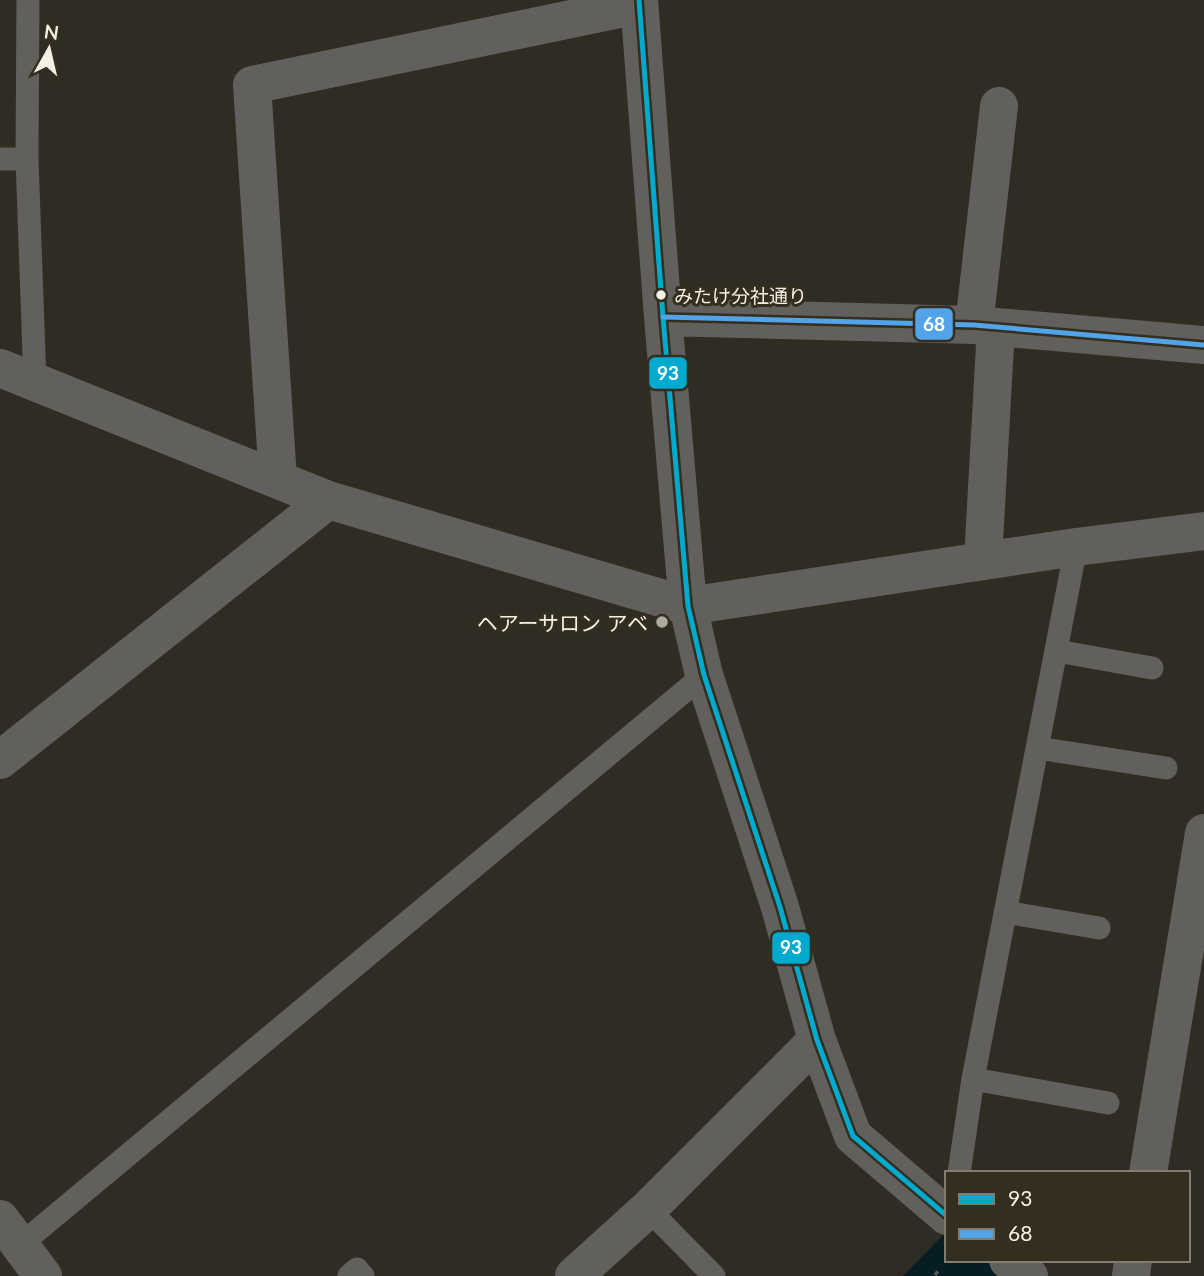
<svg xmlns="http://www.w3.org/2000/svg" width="1204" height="1276" font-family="Lato,'Noto Sans JP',sans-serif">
<rect width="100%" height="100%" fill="#2f2c23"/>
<!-- water -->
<path fill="#051d23" d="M 947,1231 L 947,1260 L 988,1260 L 1006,1276 L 903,1276 Z"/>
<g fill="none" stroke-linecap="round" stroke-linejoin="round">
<!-- path -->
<path stroke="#5c5a56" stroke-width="4.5" stroke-dasharray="3.5 3.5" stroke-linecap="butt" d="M 935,1272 L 940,1276"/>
<!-- lane -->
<path stroke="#62605c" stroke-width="23" d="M 28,0 L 27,159 L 35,383
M 0,159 L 27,159
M 1057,651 L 1152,668
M 1038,748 L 1166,768
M 1005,912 L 1099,928
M 973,1079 L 1108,1103
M 959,1173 L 973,1079 L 1076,547
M 648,1209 L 714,1276
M 20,1245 L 704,675
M 349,1276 L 357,1269 L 363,1276"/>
<!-- street -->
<path stroke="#62605c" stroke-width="38" d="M 639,0 L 663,317 L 688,606 L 704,675 L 780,907 L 817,1040 L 853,1136 L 947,1216
M 663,317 L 974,325 L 1204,345
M 974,325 L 999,106
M 0,368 L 328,500 L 688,606 L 1076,547 L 1204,531
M 278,479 L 252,85 L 639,5
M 983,560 L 996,327
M 0,760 L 328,500
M 1148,1173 L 1204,833
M 0,1219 L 43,1276
M 1008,1260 L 1029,1276
M 574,1276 L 648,1209 L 817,1040
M 1131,1276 L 1133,1260"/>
<defs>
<path id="bus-1" d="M 639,0 L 663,317 L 688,606 L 704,675 L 780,907 L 817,1040 L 853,1136 L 947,1216"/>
<path id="bus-2" d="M 663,317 L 974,325 L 1204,345"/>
</defs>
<!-- bus-1 casing -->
<use href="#bus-1" stroke="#342e1e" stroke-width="10"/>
<!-- bus-2 casing -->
<use href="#bus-2" stroke="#342e1e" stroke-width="10"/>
<!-- bus-1 -->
<use href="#bus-1" stroke="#00a9ce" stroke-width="5"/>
<!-- bus-2 -->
<use href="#bus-2" stroke="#53a3e8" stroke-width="5"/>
</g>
<!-- markers -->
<circle fill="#f4f0e6" stroke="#342e1e" stroke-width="2.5" cx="661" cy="295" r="6"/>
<circle fill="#afaba2" stroke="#342e1e" stroke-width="2.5" cx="662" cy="622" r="7"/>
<g text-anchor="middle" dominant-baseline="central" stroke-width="6" stroke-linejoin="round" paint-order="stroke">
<!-- bus labels -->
<g font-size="19" fill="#f4f0e6" stroke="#342e1e" text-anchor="start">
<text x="674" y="295">みたけ分社通り</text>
</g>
<!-- poi labels -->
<g font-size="21" fill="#f4f0e6" stroke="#342e1e" text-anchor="end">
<text x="648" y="622">ヘアーサロン アベ</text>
</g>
</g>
<g stroke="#342e1e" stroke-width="2.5">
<rect x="914" y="307" width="40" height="34" rx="7" fill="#53a3e8"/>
<rect x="648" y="356" width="40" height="34" rx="7" fill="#00a9ce"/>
<rect x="771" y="931" width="40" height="34" rx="7" fill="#00a9ce"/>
</g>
<g font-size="19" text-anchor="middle" font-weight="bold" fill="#fff">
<text x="934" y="331">68</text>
<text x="668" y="380">93</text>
<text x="791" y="954">93</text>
</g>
<!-- legend -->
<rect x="945" y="1171" width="245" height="91" fill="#342e1e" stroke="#817c6e" stroke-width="2"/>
<rect x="959" y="1194" width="35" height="10" fill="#00a9ce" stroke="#817c6e" stroke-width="2"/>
<text x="1008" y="1206" font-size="21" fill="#f4f0e6">93</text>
<rect x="959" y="1229" width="35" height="10" fill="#53a3e8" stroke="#817c6e" stroke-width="2"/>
<text x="1008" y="1241" font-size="21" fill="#f4f0e6">68</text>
<!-- north arrow -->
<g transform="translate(49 49) rotate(8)" stroke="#342e1e" stroke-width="5" paint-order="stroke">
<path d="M0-5L12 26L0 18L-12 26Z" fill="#f4f0e6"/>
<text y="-10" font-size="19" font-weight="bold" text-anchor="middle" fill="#f4f0e6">N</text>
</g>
</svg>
